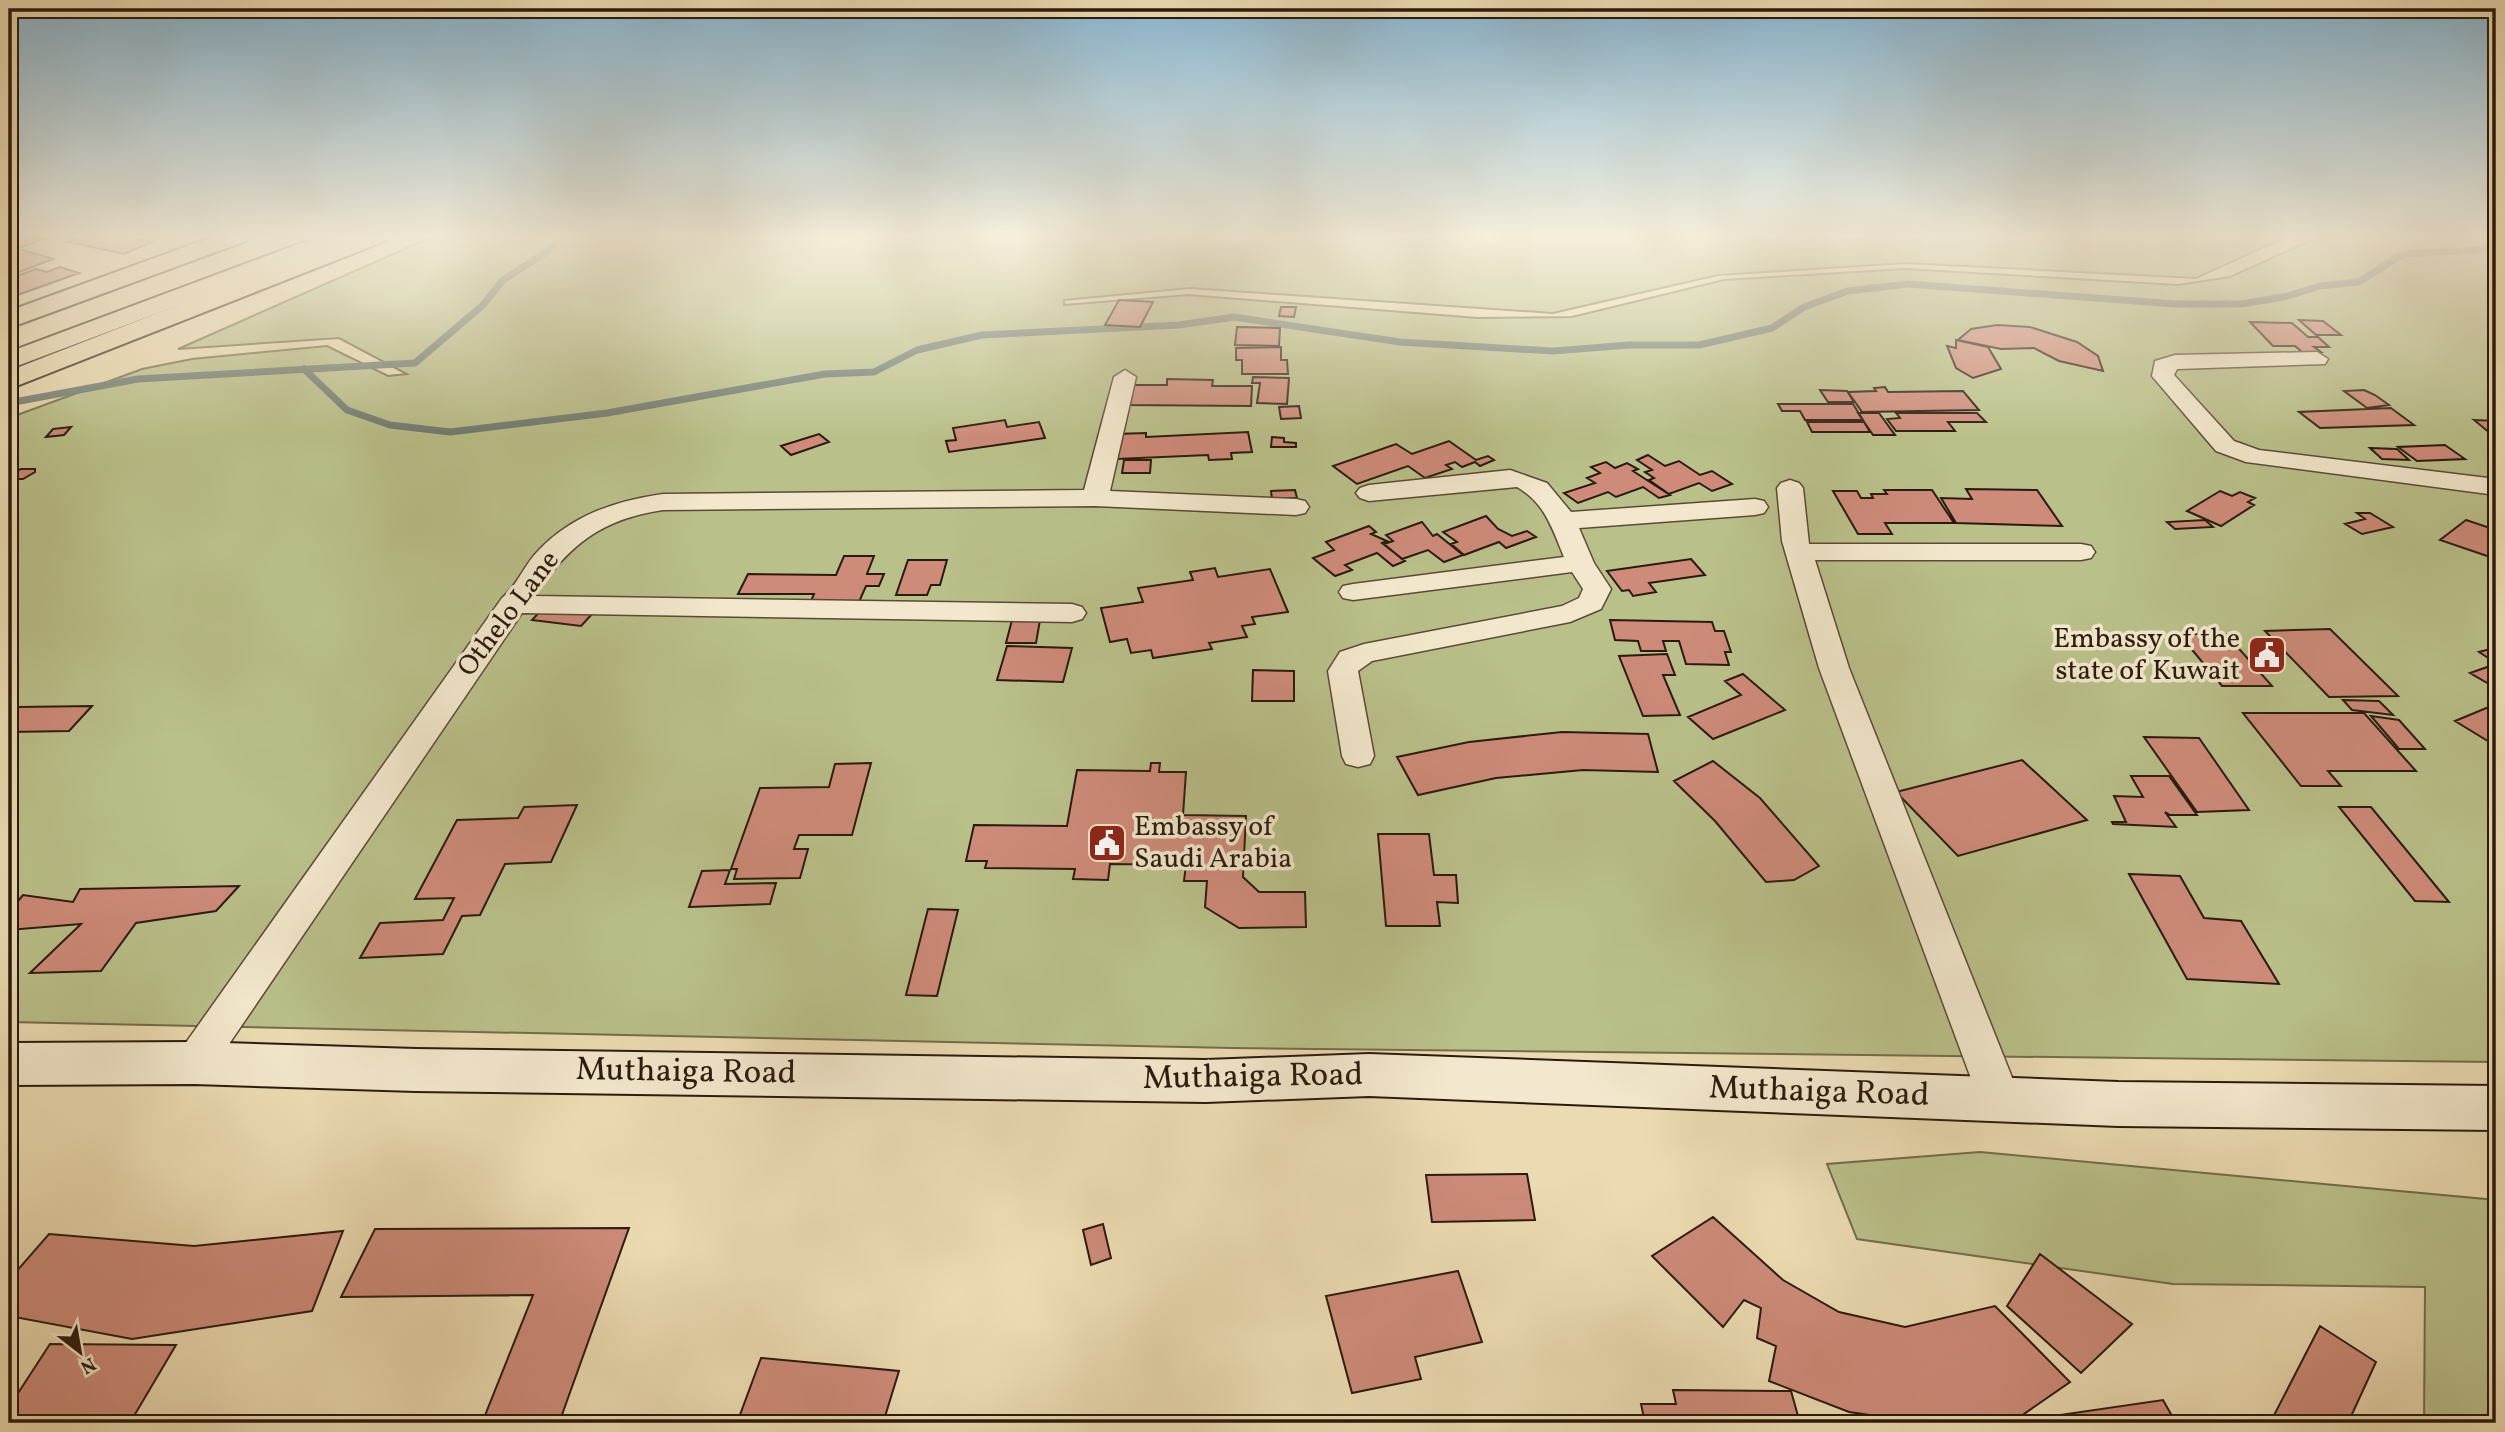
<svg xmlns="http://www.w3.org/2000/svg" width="2505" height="1432" font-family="Vollkorn,serif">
<rect width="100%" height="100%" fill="#ecdbb2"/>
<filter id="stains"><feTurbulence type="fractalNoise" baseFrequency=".00286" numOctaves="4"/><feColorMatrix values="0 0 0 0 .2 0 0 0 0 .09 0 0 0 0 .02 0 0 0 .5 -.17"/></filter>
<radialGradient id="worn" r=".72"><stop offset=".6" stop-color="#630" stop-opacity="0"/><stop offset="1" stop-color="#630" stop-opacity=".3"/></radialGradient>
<!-- green -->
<path fill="#bac08a" stroke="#726d4c" stroke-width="2" d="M 434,236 L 2288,236 L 2196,278 L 1906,263 L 1718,275 L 1553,313 L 1190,288 L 1064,300 L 1064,305 L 1188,295 L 1478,318 L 1572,317 L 1724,280 L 1905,269 L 2178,285 L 2230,277 L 2320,236 L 2496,236 L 2496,1062 L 1232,1048 L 9,1022 L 9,418 L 142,369 L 192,359 L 327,346 L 388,376 L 407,374 L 339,338 L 178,349 Z
M 1980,1152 L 2496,1200 L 2496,1423 L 2424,1423 L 2425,1287 L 2173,1284 L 1857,1239 L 1827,1164 Z"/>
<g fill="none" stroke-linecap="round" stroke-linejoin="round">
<!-- stream -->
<path stroke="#6d7a70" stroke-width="7" d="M 304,369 L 347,410 L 390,425 L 450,432 L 607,413 L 825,374 L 874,372 L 917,350 L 982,335 L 1179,325 L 1234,317 L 1400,342 L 1553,351 L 1629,345 L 1699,345 L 1772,328 L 1804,307 L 1848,291 L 1908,284 L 2176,304 L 2241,304 L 2284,297 L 2320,286 L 2359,282 L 2403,254 L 2496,249
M 9,403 L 138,379 L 415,363 L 483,305 L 503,280 L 545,253 L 561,236"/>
</g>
<!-- building -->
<path fill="#ce8b7a" stroke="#2a1a0e" stroke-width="2" d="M 9,236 L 51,236 L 19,248 L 9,245 Z
M 83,236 L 124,236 L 152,242 L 124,254 L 69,242 Z
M 9,246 L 53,259 L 9,276 Z
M 60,267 L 79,273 L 9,298 L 9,279 L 36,269 L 47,272 Z
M 1119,300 L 1153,302 L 1140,327 L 1105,325 Z
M 1281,307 L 1296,307 L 1294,317 L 1279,316 Z
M 2299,320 L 2323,321 L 2341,335 L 2316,335 Z
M 2250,322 L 2292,323 L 2308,337 L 2318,337 L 2329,347 L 2314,347 L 2321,352 L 2302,352 L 2295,346 L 2273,346 Z
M 1997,325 L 2030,327 L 2077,342 L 2098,356 L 2103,371 L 2059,361 L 2034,348 L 2001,349 L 1958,340 L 1971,329 Z
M 1237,327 L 1280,328 L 1279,346 L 1235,345 Z
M 1956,340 L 1988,347 L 2001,369 L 1973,378 L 1956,368 L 1947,346 L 1956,348 Z
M 1281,347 L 1281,360 L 1287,360 L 1288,374 L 1242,374 L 1242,360 L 1236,360 L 1236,348 Z
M 1253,377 L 1289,378 L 1287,404 L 1257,403 L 1260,383 L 1252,383 Z
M 1167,379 L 1213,380 L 1212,386 L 1252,386 L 1251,406 L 1126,405 L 1129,385 L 1167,385 Z
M 1885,387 L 1888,392 L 1963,391 L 1979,410 L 1862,412 L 1848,392 L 1876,391 L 1874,388 Z
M 1820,390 L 1847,391 L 1854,402 L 1828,402 Z
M 2364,390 L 2375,395 L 2389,405 L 2367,408 L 2344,391 Z
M 1778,404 L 1853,404 L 1863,420 L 1805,420 L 1800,411 L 1782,411 Z
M 1299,406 L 1301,418 L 1281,419 L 1279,407 Z
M 2391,408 L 2414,425 L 2320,428 L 2299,412 Z
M 1858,413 L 1879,413 L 1895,435 L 1873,435 Z
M 1896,413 L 1977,413 L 1986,422 L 1948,422 L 1955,431 L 1896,431 L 1887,419 L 1900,418 Z
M 1005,420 L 1007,427 L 1039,422 L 1045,438 L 949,452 L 946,441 L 956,440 L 953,428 Z
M 2474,420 L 2496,421 L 2496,438 Z
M 1807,422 L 1864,422 L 1870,432 L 1812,432 Z
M 71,427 L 64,435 L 46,437 L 53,429 Z
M 1248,432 L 1252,452 L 1231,453 L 1232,459 L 1209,460 L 1208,455 L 1116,459 L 1115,434 L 1146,433 L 1146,437 Z
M 819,434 L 829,442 L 791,455 L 781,446 Z
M 1272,437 L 1284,438 L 1284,442 L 1296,443 L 1296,447 L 1271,447 Z
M 1449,441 L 1476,460 L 1488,456 L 1494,460 L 1480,466 L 1475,462 L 1462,467 L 1455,462 L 1446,465 L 1452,469 L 1425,478 L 1408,466 L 1357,484 L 1333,466 L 1396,444 L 1412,454 Z
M 2445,445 L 2465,459 L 2417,461 L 2398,447 Z
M 2370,448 L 2397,449 L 2409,460 L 2382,459 Z
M 1648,455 L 1665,466 L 1679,461 L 1700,475 L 1712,471 L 1732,484 L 1712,491 L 1699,483 L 1669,494 L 1649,480 L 1654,478 L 1645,472 L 1652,470 L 1637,460 Z
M 1124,460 L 1151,460 L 1150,473 L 1122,473 Z
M 1606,462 L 1615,468 L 1627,463 L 1638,469 L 1633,471 L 1670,495 L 1659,498 L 1643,487 L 1616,497 L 1608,492 L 1578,503 L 1564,493 L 1595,483 L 1587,478 L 1600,473 L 1591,467 Z
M 21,469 L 35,469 L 35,472 L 23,479 L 9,479 L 13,472 Z
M 1966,489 L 2037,490 L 2062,526 L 1956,523 L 1941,498 L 1972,499 Z
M 1295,490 L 1297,498 L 1272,499 L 1271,491 Z
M 1884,490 L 1932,490 L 1954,523 L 1885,523 L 1892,534 L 1858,534 L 1833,491 L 1857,491 L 1861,498 L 1873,498 L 1871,494 L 1887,494 Z
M 2220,491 L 2232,496 L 2240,492 L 2255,498 L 2248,502 L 2254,505 L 2221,526 L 2187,511 Z
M 2357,513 L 2370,513 L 2393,527 L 2362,534 L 2345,524 L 2365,519 Z
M 1486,516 L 1498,529 L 1512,536 L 1527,531 L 1536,537 L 1506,548 L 1499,542 L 1464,555 L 1451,544 L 1457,542 L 1443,532 Z
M 2205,520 L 2213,527 L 2175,529 L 2167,522 Z
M 2466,520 L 2496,530 L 2496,559 L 2440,540 Z
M 1422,522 L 1433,536 L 1437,534 L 1463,555 L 1444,562 L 1428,550 L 1402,559 L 1384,544 L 1393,541 L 1386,535 Z
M 1369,526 L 1376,532 L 1371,534 L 1387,541 L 1382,543 L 1405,561 L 1393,566 L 1377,553 L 1345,565 L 1352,570 L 1335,576 L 1313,558 L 1334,550 L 1326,542 Z
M 844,556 L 874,556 L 867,574 L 884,574 L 879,586 L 866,586 L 859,602 L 811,601 L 814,594 L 738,594 L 748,574 L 836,575 Z
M 1691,559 L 1705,575 L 1649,583 L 1656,592 L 1633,596 L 1629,590 L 1622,591 L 1607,571 Z
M 908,560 L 947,560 L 940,585 L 931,585 L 927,595 L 896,595 Z
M 1215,568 L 1218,577 L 1270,569 L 1288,612 L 1252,617 L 1255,624 L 1242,626 L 1247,637 L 1209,643 L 1212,649 L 1153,658 L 1151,650 L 1131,653 L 1127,639 L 1110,642 L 1101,608 L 1143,602 L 1138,588 L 1193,580 L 1190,572 Z
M 546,605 L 595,611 L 581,626 L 532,620 Z
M 1012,620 L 1040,620 L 1036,643 L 1006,643 Z
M 1610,620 L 1712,622 L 1715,631 L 1724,631 L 1731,652 L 1725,652 L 1729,665 L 1686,664 L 1679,641 L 1663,641 L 1666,651 L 1641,651 L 1638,641 L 1615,640 Z
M 2330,629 L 2398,696 L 2329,697 L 2265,631 Z
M 2179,634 L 2226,634 L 2272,686 L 2222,686 Z
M 1007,646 L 1072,648 L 1063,682 L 997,680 Z
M 2490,649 L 2496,652 L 2496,663 L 2479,652 Z
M 1667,654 L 1675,675 L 1663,675 L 1680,715 L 1643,716 L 1619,656 Z
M 2496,664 L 2496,688 L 2470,673 Z
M 1253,670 L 1294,671 L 1294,701 L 1252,701 Z
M 1743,674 L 1785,710 L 1713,739 L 1688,717 L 1741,695 L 1725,681 Z
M 2343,700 L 2379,701 L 2393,715 L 2352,710 Z
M 2496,704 L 2496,746 L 2455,721 Z
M 92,706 L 69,731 L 9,732 L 9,717 L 18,707 Z
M 2243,713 L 2364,713 L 2416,771 L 2328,771 L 2341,786 L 2301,786 Z
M 2371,716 L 2399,720 L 2425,749 L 2399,749 Z
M 1562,732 L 1648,734 L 1658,772 L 1583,770 L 1496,778 L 1418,795 L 1397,757 L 1469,742 Z
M 2144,737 L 2199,738 L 2249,810 L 2197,812 Z
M 2022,760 L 2087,820 L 1958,856 L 1896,792 Z
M 1713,761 L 1760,798 L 1819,866 L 1794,880 L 1766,882 L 1715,821 L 1674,781 Z
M 871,763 L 852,835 L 799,835 L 794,849 L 808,849 L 800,878 L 734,879 L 737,869 L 731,869 L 760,788 L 829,787 L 835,764 Z
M 1151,763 L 1160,763 L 1159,772 L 1186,772 L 1183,815 L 1246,816 L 1243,877 L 1259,892 L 1305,892 L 1306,927 L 1239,928 L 1205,907 L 1207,881 L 1184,881 L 1186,865 L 1110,864 L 1108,880 L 1073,879 L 1075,869 L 985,868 L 987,861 L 966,861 L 974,825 L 1067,826 L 1077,770 L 1150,771 Z
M 2131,776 L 2169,776 L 2197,815 L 2170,815 L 2165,812 L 2176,827 L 2113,824 L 2112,822 L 2126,822 L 2114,796 L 2143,797 Z
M 577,805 L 551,862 L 505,864 L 480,915 L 462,916 L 443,954 L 360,958 L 380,923 L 443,920 L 454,898 L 415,899 L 457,820 L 518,818 L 524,807 Z
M 2339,807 L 2371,807 L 2449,902 L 2415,901 Z
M 1378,834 L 1429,834 L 1434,875 L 1456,875 L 1458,903 L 1437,902 L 1440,926 L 1386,926 Z
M 730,870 L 725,884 L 776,883 L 770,904 L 689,907 L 702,871 Z
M 2129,874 L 2180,876 L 2204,918 L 2241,921 L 2279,984 L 2187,979 Z
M 239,886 L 216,911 L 136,923 L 101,971 L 30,973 L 81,924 L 9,930 L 9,912 L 23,895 L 73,902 L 80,889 Z
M 928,909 L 958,910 L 937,996 L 906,995 Z
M 1527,1174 L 1535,1220 L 1432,1222 L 1426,1175 Z
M 1713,1217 L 1783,1280 L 1839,1312 L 1905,1327 L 1995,1306 L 2070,1382 L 2011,1423 L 1924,1423 L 1849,1412 L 1769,1381 L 1776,1346 L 1757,1338 L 1761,1308 L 1744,1300 L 1723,1327 L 1652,1256 Z
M 1103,1224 L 1111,1258 L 1091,1265 L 1083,1230 Z
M 629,1228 L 559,1423 L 482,1423 L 533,1295 L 341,1297 L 375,1229 Z
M 343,1231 L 312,1311 L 132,1339 L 9,1316 L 9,1280 L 49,1234 L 194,1246 Z
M 2040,1254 L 2132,1324 L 2081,1373 L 2007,1306 Z
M 1458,1271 L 1482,1342 L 1415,1357 L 1421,1379 L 1352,1393 L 1326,1296 Z
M 2320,1326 L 2376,1362 L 2348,1423 L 2270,1423 Z
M 50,1344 L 176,1345 L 131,1421 L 9,1421 L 9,1407 Z
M 761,1358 L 899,1371 L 883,1423 L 737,1423 Z
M 1673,1390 L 1791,1391 L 1800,1423 L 1645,1423 L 1641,1404 L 1676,1404 Z
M 2163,1400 L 2176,1423 L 2064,1423 L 2060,1415 Z"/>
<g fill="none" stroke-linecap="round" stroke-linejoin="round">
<defs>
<path id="minor" d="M 2317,352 L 2328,359 L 2325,364 L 2177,369 L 2174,375 L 2234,441 L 2259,450 L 2496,479 L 2496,495 L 2246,462 L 2216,451 L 2152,376 L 2155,361 L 2175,355 Z
M 1125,370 L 1136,377 L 1110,491 L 1296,499 L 1305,501 L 1309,507 L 1305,513 L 1296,515 L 1095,506 L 663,510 C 601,519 569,545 534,596 L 1072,604 L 1082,607 L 1086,613 L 1082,619 L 1072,622 L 522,613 L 208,1075 L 194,1080 L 180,1075 L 174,1063 L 180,1051 L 502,598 C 517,586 524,565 538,551 C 572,515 615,501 663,494 L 1084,490 L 1114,377 Z
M 1510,470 L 1547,483 L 1571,512 L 1755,499 L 1764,501 L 1768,507 L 1764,513 L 1755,515 L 1579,528 L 1594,563 L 1611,589 L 1601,609 L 1570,622 L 1372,661 L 1358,671 L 1374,756 L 1370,764 L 1358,767 L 1346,764 L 1342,756 L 1328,671 L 1340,652 L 1364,644 L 1562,606 L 1579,598 L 1583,589 L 1572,572 L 1353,600 L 1343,598 L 1339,592 L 1343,586 L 1353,584 L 1564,557 C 1552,528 1545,503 1517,487 L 1369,501 L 1360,498 L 1356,493 L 1360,488 L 1369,485 Z
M 1790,480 L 1799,483 L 1803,488 L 1809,544 L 2081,544 L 2091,546 L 2095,552 L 2091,558 L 2081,560 L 1815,560 L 1849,668 L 2021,1100 L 2015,1113 L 2000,1118 L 1985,1113 L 1979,1100 L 1819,668 L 1782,541 L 1777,488 L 1781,483 Z"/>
<path id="secondary" d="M 194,1042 L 416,1049 L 1206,1060 L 1369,1054 L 2118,1082 L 2496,1086 L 2496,1130 L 2118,1126 L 1369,1096 L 1206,1102 L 416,1091 L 194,1084 L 9,1085 L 9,1043 Z"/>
<path id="primary" d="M 215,236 L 249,236 L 246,241 L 9,328 L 9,311 Z
M 355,236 L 388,236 L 385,241 L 9,389 L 9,371 Z"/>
<path id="trunk" d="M 320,236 L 353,236 L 350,241 L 9,369 L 9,352 Z"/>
</defs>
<!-- minor casing -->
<use href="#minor" stroke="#5a4a37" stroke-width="3"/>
<!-- secondary casing -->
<use href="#secondary" stroke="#2a1a0e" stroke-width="4"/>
<!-- primary casing -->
<use href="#primary" stroke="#2a1a0e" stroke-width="4"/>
<!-- trunk casing -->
<use href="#trunk" stroke="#2a1a0e" stroke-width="4"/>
<!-- minor -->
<use href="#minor" fill="#f3e8cd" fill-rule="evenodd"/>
<!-- secondary -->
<use href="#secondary" fill="#f3e8cd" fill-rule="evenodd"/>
<!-- primary -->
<use href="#primary" fill="#ecdbb2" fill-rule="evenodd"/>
<!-- trunk -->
<use href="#trunk" fill="#ecdbb2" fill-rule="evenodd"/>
</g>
<!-- sky -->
<linearGradient id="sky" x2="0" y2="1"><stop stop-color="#88b6d2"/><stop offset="0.54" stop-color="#f6efdc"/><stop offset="1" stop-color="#f6efdc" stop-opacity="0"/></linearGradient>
<rect width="2505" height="437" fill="url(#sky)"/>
<!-- icons -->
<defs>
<symbol id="civic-square" viewBox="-11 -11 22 22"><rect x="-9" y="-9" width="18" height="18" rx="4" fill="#8f2418" stroke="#f3e8cd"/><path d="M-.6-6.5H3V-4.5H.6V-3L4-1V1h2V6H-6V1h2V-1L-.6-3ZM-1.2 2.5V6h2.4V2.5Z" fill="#fff"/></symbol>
</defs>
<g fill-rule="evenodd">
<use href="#civic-square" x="2245" y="633" width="44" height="44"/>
<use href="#civic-square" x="1085" y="821" width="44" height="44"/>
</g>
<g text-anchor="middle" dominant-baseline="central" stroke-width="7" stroke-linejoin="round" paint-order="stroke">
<!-- street labels -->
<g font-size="28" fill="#2a1a0e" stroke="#f3e8cd">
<text transform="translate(509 614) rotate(-53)">Othelo Lane</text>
</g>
<!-- poi labels -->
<g font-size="28" fill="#2a1a0e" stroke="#f3e8cd" text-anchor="end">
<text x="2240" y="639">Embassy of the<tspan x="2240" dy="32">state of Kuwait</tspan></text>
<text x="1134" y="827" text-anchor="start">Embassy of<tspan x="1134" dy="32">Saudi Arabia</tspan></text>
</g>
<!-- near-street labels -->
<g font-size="33" fill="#2a1a0e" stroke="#f3e8cd">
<text transform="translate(686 1073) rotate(1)">Muthaiga Road</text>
<text transform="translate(1253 1078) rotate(-1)">Muthaiga Road</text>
<text transform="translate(1819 1093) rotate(2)">Muthaiga Road</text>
</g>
</g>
<!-- margin -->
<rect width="2505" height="1432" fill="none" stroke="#ecdbb2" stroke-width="35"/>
<rect x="10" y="10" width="2484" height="1411" fill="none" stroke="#2a1a0e" stroke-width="3.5"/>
<rect x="18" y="18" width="2470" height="1397" fill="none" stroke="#2a1a0e" stroke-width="2"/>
<!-- north arrow -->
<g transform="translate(80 1352) rotate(149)" stroke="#f3e8cd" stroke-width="5" paint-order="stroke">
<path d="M0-5L12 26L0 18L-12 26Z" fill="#2a1a0e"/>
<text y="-10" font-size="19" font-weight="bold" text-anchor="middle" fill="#2a1a0e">N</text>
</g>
<rect width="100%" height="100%" filter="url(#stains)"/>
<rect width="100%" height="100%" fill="url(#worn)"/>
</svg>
